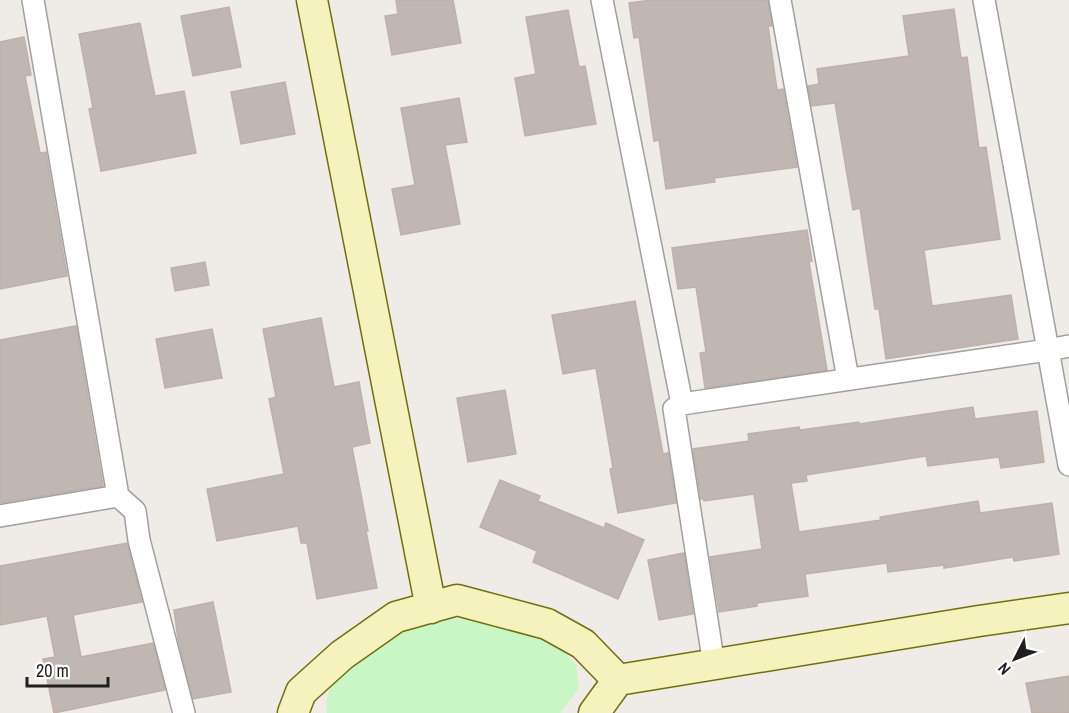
<svg xmlns="http://www.w3.org/2000/svg" width="1069" height="713" font-family="'Archivo Narrow',sans-serif">
<rect width="100%" height="100%" fill="#efebe6"/>
<!-- park -->
<path fill="#c8f7c5" d="M 463,618 L 510,624 L 552,638 L 576,665 L 579,689 L 560,713 L 327,713 C 321,669 381,636 416,624 C 430,619 448,620 463,618 Z"/>
<!-- building -->
<path fill="#c0b6b2" stroke="#c0b0a9" stroke-width="1.5" d="M 396,0 L 453,0 L 461,43 L 392,55 L 385,16 L 398,14 Z
M 652,0 L 768,0 L 772,26 L 768,26 L 777,90 L 783,89 L 797,167 L 714,178 L 715,182 L 666,189 L 659,140 L 654,141 L 639,37 L 634,38 L 629,3 Z
M 229,7 L 241,67 L 193,76 L 181,16 Z
M 954,9 L 961,58 L 967,57 L 979,148 L 986,147 L 1000,239 L 924,250 L 932,306 L 1011,295 L 1018,339 L 886,359 L 879,309 L 875,309 L 860,208 L 853,210 L 835,103 L 812,106 L 808,86 L 819,84 L 817,69 L 909,56 L 903,16 Z
M 568,10 L 579,67 L 585,66 L 596,124 L 525,136 L 515,78 L 536,74 L 526,17 Z
M 140,23 L 155,96 L 184,91 L 196,153 L 101,171 L 89,109 L 93,108 L 79,34 Z
M 24,37 L 31,75 L 25,76 L 40,153 L 46,152 L 67,276 L 0,289 L 0,42 Z
M 285,82 L 295,134 L 241,144 L 231,92 Z
M 459,98 L 467,142 L 445,145 L 460,224 L 401,235 L 392,189 L 415,185 L 401,108 Z
M 807,230 L 812,261 L 809,262 L 827,370 L 705,388 L 700,353 L 706,352 L 696,287 L 678,289 L 672,248 Z
M 205,262 L 209,285 L 175,291 L 171,268 Z
M 635,301 L 663,454 L 668,453 L 676,503 L 618,513 L 610,469 L 613,468 L 596,368 L 563,374 L 552,315 Z
M 321,318 L 334,387 L 359,382 L 370,443 L 352,447 L 368,531 L 366,531 L 377,588 L 317,599 L 307,543 L 301,543 L 298,526 L 217,541 L 207,489 L 284,474 L 269,399 L 276,397 L 263,329 Z
M 76,326 L 103,486 L 0,503 L 0,340 Z
M 212,329 L 222,378 L 165,388 L 156,339 Z
M 505,390 L 516,454 L 468,462 L 457,398 Z
M 973,407 L 975,419 L 1037,411 L 1044,462 L 1001,468 L 999,457 L 928,466 L 926,456 L 806,475 L 807,481 L 791,483 L 799,532 L 881,520 L 880,517 L 978,501 L 980,513 L 1052,503 L 1059,554 L 1014,561 L 1013,557 L 944,568 L 944,565 L 888,572 L 887,563 L 805,574 L 808,596 L 757,603 L 757,606 L 719,612 L 710,557 L 762,549 L 754,494 L 704,501 L 704,499 L 701,499 L 693,449 L 749,441 L 748,434 L 799,427 L 800,430 L 859,422 L 859,424 Z
M 500,480 L 540,496 L 538,501 L 604,528 L 606,523 L 644,540 L 618,599 L 533,562 L 537,551 L 480,527 Z
M 127,543 L 142,602 L 73,615 L 81,657 L 153,643 L 165,690 L 54,713 L 43,659 L 55,657 L 47,616 L 0,625 L 0,566 Z
M 684,553 L 693,614 L 659,620 L 648,560 Z
M 213,602 L 231,692 L 193,699 L 178,639 L 174,610 Z
M 1069,676 L 1069,713 L 1032,713 L 1026,683 Z"/>
<g fill="none" stroke-linecap="round" stroke-linejoin="round">
<defs>
<path id="street" d="M 602,0 L 682,404 L 674,409 L 714,665
M 780,0 L 848,379
M 1069,346 L 1048,350 L 1069,465
M 682,404 L 1048,350 L 984,0
M 118,496 L 135,511 L 139,540 L 184,713
M 0,516 L 118,496 L 33,0"/>
<path id="secondary" d="M 312,0 L 431,608
M 293,713 L 301,692 L 342,655 L 396,617 L 457,600 L 547,624 L 583,644 L 618,680
M 594,713 L 618,680 L 979,621 L 1069,608"/>
</defs>
<!-- street casing -->
<use href="#street" stroke="#a0a0a0" stroke-width="24"/>
<!-- secondary casing -->
<use href="#secondary" stroke="#716f0b" stroke-width="33"/>
<!-- street -->
<use href="#street" stroke="#fff" stroke-width="21"/>
<!-- secondary -->
<use href="#secondary" stroke="#f6f2bd" stroke-width="30"/>
</g>
<!-- north arrow -->
<g transform="translate(1015 659) rotate(228)" stroke="#ffffff" stroke-width="4.5" paint-order="stroke">
<path d="M0-4.5L10 22L0 15L-10 22Z" fill="#1f1f1f"/>
<text y="-9" font-size="16" font-weight="bold" text-anchor="middle" fill="#1f1f1f">N</text>
</g>
<!-- scale -->
<path d="M27 677v9h81v-9" fill="none" stroke="#1f1f1f" stroke-width="3"/>
<text x="36" y="677" font-size="18" fill="#1f1f1f" stroke="#ffffff" stroke-width="4.5" paint-order="stroke">20 m</text>
</svg>
